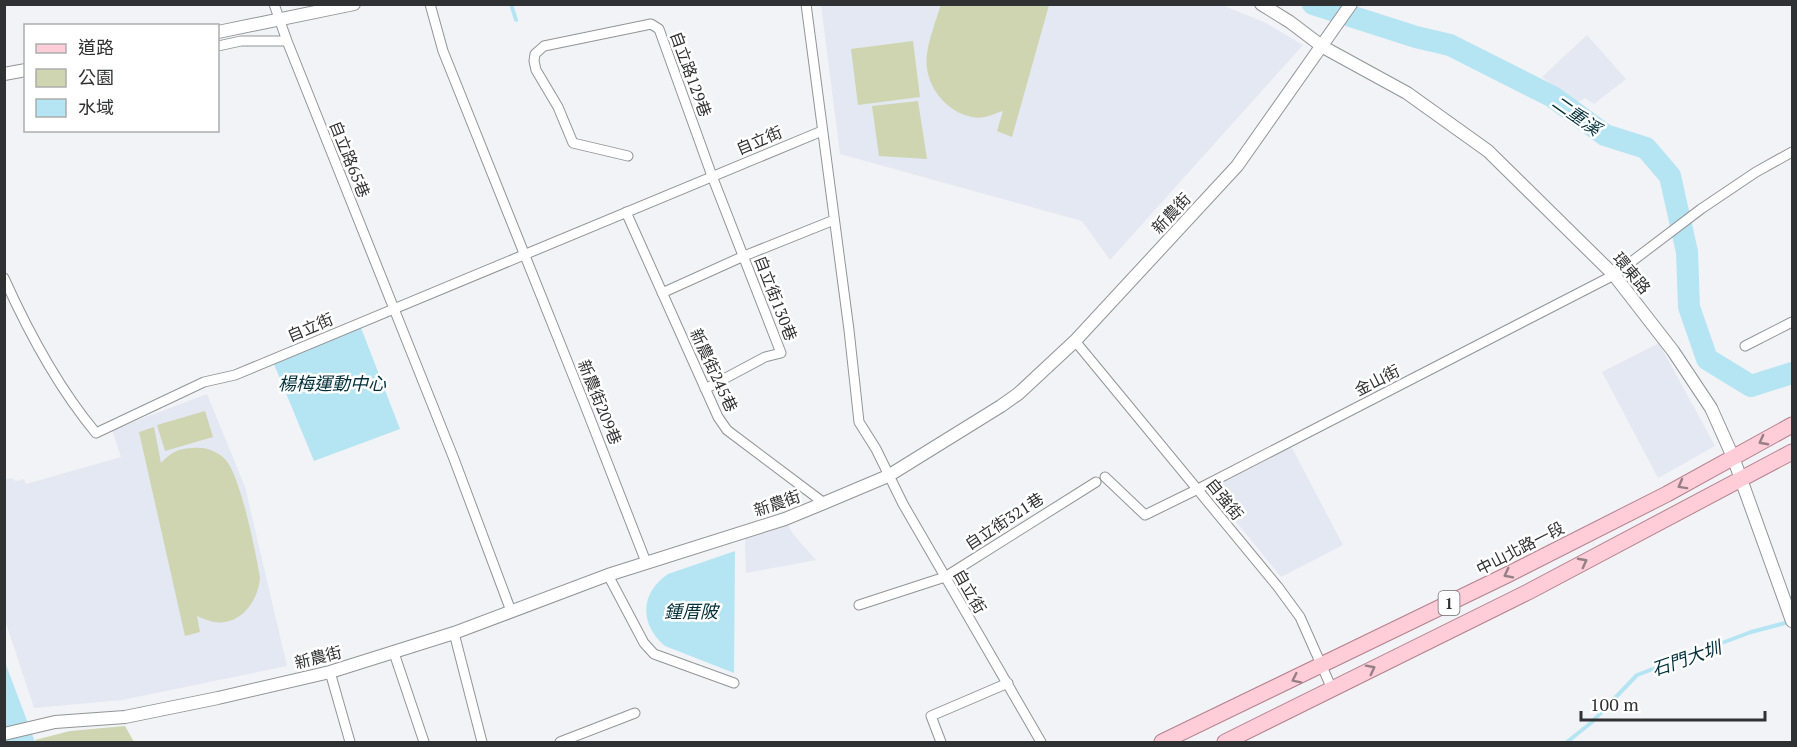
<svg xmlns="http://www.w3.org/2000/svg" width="1797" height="747" font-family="'PT Serif','Noto Sans TC',serif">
<rect width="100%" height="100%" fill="#f2f3f6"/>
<!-- built -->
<path fill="#e4e8f2" d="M 821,5 L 1222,5 L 1266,23 L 1303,45 L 1110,260 L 1082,221 L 840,154 Z
M 1587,35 L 1626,79 L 1594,104 L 1585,98 L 1576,103 L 1542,77 Z
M 1659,343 L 1715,446 L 1658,478 L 1602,372 Z
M 207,394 L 245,487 L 287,666 L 122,700 L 34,708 L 5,620 L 4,480 L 11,478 L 16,481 L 24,479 L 26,484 L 121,457 L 112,430 Z
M 1290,444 L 1343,545 L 1281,577 L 1208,487 Z
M 788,525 L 793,534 L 816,560 L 746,573 L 745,537 Z"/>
<!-- green -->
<path fill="#ced5b0" d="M 941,4 L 1049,5 L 1012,137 L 997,131 L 1003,111 C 993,114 983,120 972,117 C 944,111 923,83 927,54 C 929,38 936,21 941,4 Z
M 913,41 L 920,97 L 858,105 L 851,49 Z
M 918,101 L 927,159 L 879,156 L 872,106 Z
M 205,411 L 213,437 L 165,451 L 157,425 Z
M 154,427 L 161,463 C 170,453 179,448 193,448 C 204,447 215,450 224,458 C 240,472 256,554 260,578 C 258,601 241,626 214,622 C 209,621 202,618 197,616 L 200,632 L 185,636 L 139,432 Z
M 125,726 L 134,742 L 37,742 L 35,740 L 70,731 Z"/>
<!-- water -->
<path fill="#b5e5f2" d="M 358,320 L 400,429 L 314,461 L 271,357 Z
M 735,551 L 734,673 L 665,646 C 639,624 640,593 668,574 Z
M 5,662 L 35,742 L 5,742 Z"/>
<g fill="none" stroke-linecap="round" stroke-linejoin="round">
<!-- stream -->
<path stroke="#b5e5f2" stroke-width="4" d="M 511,4 L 516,20
M 1567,742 L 1592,722 L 1637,675 L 1751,632 L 1789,622"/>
<!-- river -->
<path stroke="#b5e5f2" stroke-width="22" d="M 1313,4 L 1416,37 L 1450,45 L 1553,97 L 1605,135 L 1646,148 L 1670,176 L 1687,252 L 1689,307 L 1707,359 L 1751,386 L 1792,373"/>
<defs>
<path id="minor" d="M 274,4 L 287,41 L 454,459 L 511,611
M 430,4 L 443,51 L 586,408 L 646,562
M 806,4 L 849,330 L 859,422 L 876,449 L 903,504 L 1041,742
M 218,46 L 241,41 L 287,41
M 628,156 L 573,143 L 558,107 L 536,70 L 534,61 L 535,54 L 544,46 L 651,24 L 659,29 L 712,176 L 781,353 L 765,357 L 705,389
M 626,212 L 718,417 L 727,430 L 824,503
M 4,278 C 27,329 60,390 96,433 L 204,382 L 235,375 L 822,131
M 662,293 L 744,256 L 834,220
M 1075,341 L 1278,587 L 1300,617 L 1332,689
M 1745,346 L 1792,322
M 1105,477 L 1145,515 L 1198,489 L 1614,275 L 1701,209 L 1756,172 L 1792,152
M 608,575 L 644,643 L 654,654 L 734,683
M 859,605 L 945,577 L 1096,482
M 454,633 L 482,742
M 394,653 L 424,742
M 330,672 L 350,742
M 560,742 L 635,713
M 941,742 L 931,716 L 1008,683"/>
<path id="tertiary" d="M 1261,4 L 1290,22 L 1323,47 L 1407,93 L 1488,151 L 1614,275 L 1673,351 L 1711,408 L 1733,457 L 1792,621
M 218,32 L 354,4
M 4,74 L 26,70
M 4,734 L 55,722 L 125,717 L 218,698 L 330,672 L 454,633 L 608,575 L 785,519 L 824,503 L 888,476 L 1001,406 L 1018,394 L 1075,341 L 1237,166 L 1351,4"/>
<path id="primary" d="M 1162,742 L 1507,575 L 1667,494 L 1792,425
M 1225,742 L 1528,592 L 1792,452"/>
</defs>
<!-- minor casing -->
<use href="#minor" stroke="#939497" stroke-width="11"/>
<!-- tertiary casing -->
<use href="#tertiary" stroke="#939497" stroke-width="14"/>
<!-- primary casing -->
<use href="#primary" stroke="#b5808d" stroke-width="17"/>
<!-- minor -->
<use href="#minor" stroke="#fff" stroke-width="9"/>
<!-- tertiary -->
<use href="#tertiary" stroke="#fff" stroke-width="12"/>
<!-- primary -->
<use href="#primary" stroke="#fecdd8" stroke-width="15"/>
</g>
<!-- one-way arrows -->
<defs><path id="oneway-chevron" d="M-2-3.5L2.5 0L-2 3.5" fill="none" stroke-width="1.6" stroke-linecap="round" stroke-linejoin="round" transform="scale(1.5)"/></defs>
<g stroke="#977f85">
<use href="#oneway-chevron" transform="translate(1763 441) rotate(152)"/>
<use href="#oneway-chevron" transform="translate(1682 485) rotate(151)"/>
<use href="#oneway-chevron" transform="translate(1583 562) rotate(-28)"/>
<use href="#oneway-chevron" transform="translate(1508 574) rotate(153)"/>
<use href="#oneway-chevron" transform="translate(1371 669) rotate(-27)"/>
<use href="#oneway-chevron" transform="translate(1296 679) rotate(154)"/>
</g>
<g text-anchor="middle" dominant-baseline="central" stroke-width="5" stroke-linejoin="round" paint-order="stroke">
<!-- shield labels -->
<rect fill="#fff" stroke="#6e6f70" stroke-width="1.5" x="1438.5" y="591" width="21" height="24" rx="4.5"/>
<g font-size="15" font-weight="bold" fill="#303132">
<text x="1449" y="603">1</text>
</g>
<!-- street labels -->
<g font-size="16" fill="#303132" stroke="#fff">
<text transform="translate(691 74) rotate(70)">自立路129巷</text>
<text transform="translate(759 140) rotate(-23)">自立街</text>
<text transform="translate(350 159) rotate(68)">自立路65巷</text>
<text transform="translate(1171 213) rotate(-47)">新農街</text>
<text transform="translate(1632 273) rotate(50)">環東路</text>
<text transform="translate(776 298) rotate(69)">自立街130巷</text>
<text transform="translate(310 327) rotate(-23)">自立街</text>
<text transform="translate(714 370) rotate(65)">新農街245巷</text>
<text transform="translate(1377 380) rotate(-27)">金山街</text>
<text transform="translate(600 402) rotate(68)">新農街209巷</text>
<text transform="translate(1225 499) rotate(51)">自強街</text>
<text transform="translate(777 503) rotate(-19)">新農街</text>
<text transform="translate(1004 521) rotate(-33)">自立街321巷</text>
<text transform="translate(1520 548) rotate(-27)">中山北路一段</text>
<text transform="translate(970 591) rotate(60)">自立街</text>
<text transform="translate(318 657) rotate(-14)">新農街</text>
</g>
<!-- water labels -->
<g font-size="18" font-style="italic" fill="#02303a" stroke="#fff">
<text transform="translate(1577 115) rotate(35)">二重溪</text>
<text x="332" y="383">楊梅運動中心</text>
<text x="691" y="611">鍾厝陂</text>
<text transform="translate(1686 658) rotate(-19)">石門大圳</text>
</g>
</g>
<!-- border -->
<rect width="1797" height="747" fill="none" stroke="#303132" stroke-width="12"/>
<!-- legend -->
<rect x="24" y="24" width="195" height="108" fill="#ffffff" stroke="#acadad" stroke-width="1.5"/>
<rect x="36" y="44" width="30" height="9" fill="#fecdd8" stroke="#acadad" stroke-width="1.5"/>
<text x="78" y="54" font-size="18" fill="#303132">道路</text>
<rect x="36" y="69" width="30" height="18" fill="#ced5b0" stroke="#acadad" stroke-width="1.5"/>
<text x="78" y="84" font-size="18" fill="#303132">公園</text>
<rect x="36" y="99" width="30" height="18" fill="#b5e5f2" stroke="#acadad" stroke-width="1.5"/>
<text x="78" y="114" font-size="18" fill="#303132">水域</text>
<!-- scale -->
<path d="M1581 711v9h184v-9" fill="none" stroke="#303132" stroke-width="3"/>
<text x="1590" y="711" font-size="18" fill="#303132" stroke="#ffffff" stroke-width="4.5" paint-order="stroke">100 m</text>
</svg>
